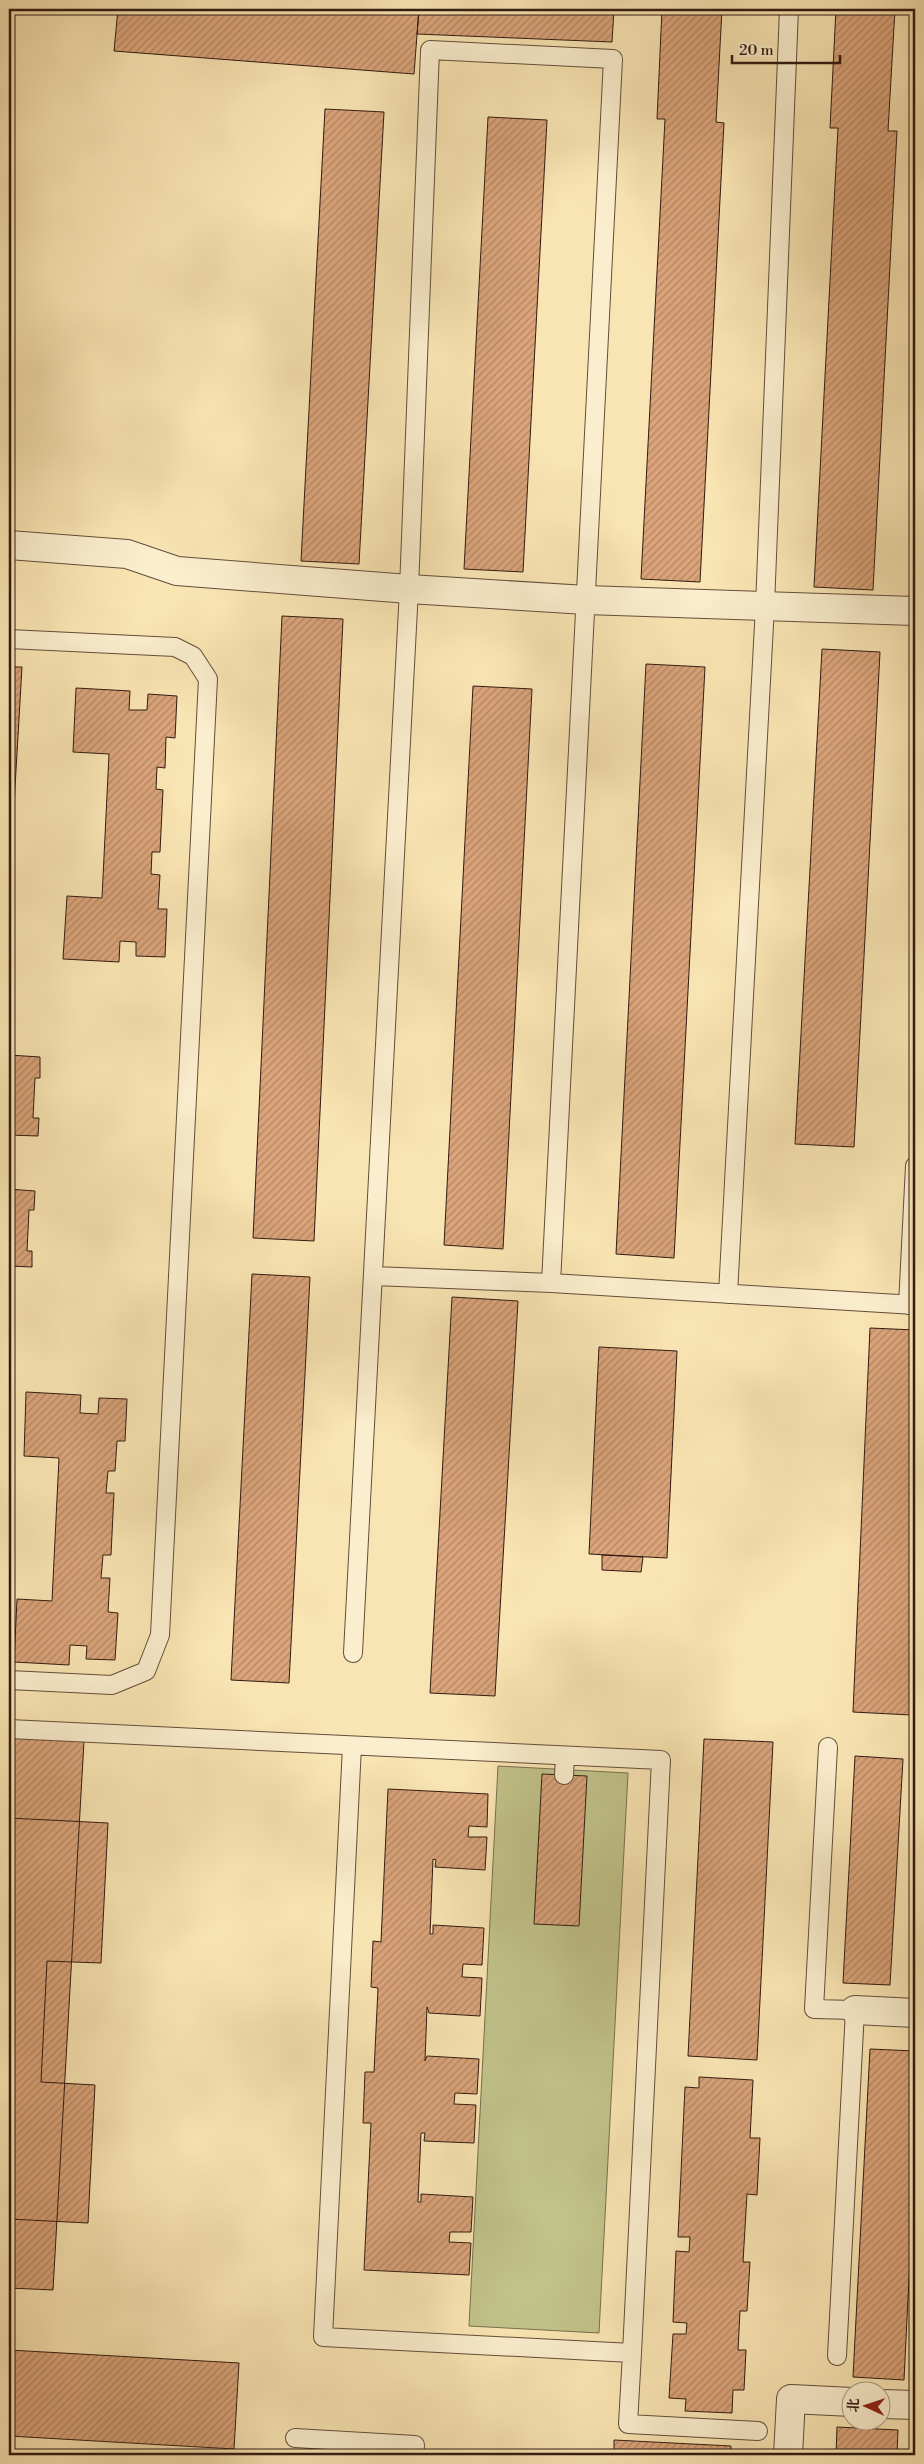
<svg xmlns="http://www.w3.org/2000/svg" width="924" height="2464" font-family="'Libre Bodoni','Noto Serif SC',serif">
<defs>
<pattern id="building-hatch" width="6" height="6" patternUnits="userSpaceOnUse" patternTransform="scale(1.25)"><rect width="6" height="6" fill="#dba47a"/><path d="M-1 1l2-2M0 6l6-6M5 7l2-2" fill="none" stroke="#b28563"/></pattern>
</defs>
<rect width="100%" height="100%" fill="#f9e5b3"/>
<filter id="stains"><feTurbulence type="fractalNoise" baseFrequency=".004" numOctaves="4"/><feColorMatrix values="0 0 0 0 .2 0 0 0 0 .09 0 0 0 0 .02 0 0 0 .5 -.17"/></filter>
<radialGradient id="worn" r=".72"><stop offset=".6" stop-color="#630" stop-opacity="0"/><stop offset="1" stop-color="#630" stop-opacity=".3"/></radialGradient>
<!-- garden -->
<path fill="#c1c38a" stroke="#796f4e" d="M 498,1766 L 628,1773 L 599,2333 L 469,2326 Z"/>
<!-- building -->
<path fill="url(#building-hatch)" stroke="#311b11" d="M 118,9 L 419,9 L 414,74 L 114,51 Z
M 419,9 L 614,9 L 612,42 L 417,34 Z
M 662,9 L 722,9 L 716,122 L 724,123 L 700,582 L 641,579 L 665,119 L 657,119 Z
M 836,9 L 895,9 L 888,131 L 897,131 L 873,590 L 814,587 L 838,128 L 830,128 Z
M 325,109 L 384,112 L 359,564 L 301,561 Z
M 488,117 L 547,120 L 523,572 L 464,569 Z
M 282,616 L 343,619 L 314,1241 L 253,1238 Z
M 822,649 L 880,652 L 854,1147 L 795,1144 Z
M 646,664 L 705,667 L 674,1258 L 616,1254 Z
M 9,667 L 22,667 L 9,891 Z
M 473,686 L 532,689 L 503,1249 L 444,1245 Z
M 76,688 L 130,691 L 129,710 L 147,710 L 148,694 L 177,696 L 175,738 L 166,737 L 165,768 L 157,767 L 156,789 L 163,790 L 160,852 L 152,852 L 151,874 L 160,875 L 158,909 L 167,909 L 165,957 L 136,956 L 136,942 L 120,941 L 119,962 L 63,959 L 67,896 L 102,898 L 109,754 L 73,752 Z
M 9,1055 L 40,1057 L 40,1078 L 35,1078 L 33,1118 L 39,1118 L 38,1136 L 9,1135 Z
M 9,1189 L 35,1191 L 34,1210 L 29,1210 L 27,1251 L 32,1251 L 32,1267 L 9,1266 Z
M 252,1274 L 310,1277 L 289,1683 L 231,1680 Z
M 452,1297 L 518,1301 L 495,1696 L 430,1693 Z
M 870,1328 L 915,1330 L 915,1618 L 911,1715 L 853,1712 Z
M 599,1347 L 677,1351 L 667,1558 L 589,1554 Z
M 26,1392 L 81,1395 L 80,1413 L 98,1414 L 99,1398 L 127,1399 L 125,1441 L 117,1441 L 115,1471 L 108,1471 L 106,1493 L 114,1493 L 111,1555 L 103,1555 L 101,1578 L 110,1578 L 108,1612 L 118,1613 L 115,1660 L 86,1659 L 87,1646 L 70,1645 L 69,1665 L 14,1662 L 17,1599 L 52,1601 L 59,1458 L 24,1456 Z
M 602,1555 L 643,1557 L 641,1572 L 602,1570 Z
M 9,1737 L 84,1741 L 53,2290 L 9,2288 Z
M 704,1739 L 773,1742 L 757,2060 L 688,2056 Z
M 855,1756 L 903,1759 L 890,1985 L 843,1983 Z
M 542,1774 L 587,1776 L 579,1926 L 534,1924 Z
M 388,1789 L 488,1794 L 487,1827 L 469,1826 L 468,1837 L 487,1837 L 485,1870 L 435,1867 L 436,1860 L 433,1859 L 430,1934 L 433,1934 L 433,1925 L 484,1928 L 482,1965 L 463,1964 L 462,1977 L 482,1978 L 480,2016 L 429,2013 L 427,2007 L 425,2061 L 427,2056 L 479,2059 L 477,2094 L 455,2093 L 454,2104 L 476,2105 L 474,2143 L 424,2141 L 425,2133 L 421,2133 L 418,2202 L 421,2202 L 421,2194 L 473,2197 L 471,2232 L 450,2232 L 449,2242 L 471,2243 L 469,2275 L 364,2270 L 371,2123 L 363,2123 L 365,2072 L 374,2072 L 378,1988 L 371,1987 L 373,1941 L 381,1942 Z
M 9,1818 L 108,1823 L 101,1963 L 47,1961 L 41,2082 L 95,2085 L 88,2223 L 9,2219 Z
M 870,2049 L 915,2051 L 915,2157 L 904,2380 L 853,2377 Z
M 699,2077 L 753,2080 L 750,2138 L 760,2138 L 757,2195 L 747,2194 L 743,2262 L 750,2262 L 747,2311 L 740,2311 L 738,2350 L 746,2350 L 744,2390 L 733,2390 L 732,2413 L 685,2411 L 686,2399 L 669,2398 L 673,2334 L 686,2334 L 687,2323 L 673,2322 L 676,2251 L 689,2252 L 690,2237 L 678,2237 L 685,2087 L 699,2088 Z
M 9,2350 L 239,2363 L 234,2449 L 9,2436 Z
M 837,2427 L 898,2430 L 897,2455 L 836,2455 Z
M 614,2440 L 731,2446 L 731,2455 L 614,2455 Z
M 306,2447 L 364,2449 L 363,2455 L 306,2455 Z"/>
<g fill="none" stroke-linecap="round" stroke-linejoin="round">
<defs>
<path id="lane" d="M 9,639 L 175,647 L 193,656 L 208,679 L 160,1635 L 146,1671 L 112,1685 L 9,1680
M 374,1276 L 551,1283 L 915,1305
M 728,1294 L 765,606 L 789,9
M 908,1305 L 915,1166
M 353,1653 L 409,589 L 430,50 L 613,59 L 551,1283
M 9,1729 L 661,1760 L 632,2353 L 323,2337 L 352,1746
M 828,1747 L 814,2009 L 855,2010 L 837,2356
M 564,1775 L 565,1756
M 632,2353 L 628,2424 L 758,2431
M 295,2438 L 415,2445 L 414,2455"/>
<path id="street" d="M 9,545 L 127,554 L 177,571 L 409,589 L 586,600 L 915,611
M 855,2010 L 915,2013
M 882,2404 L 915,2405
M 788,2455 L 791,2399 L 852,2402"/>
</defs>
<!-- lane casing -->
<use href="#lane" stroke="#634e3a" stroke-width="20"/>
<!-- street casing -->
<use href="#street" stroke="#634e3a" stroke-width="30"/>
<!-- lane -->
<use href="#lane" stroke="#fbeece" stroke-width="18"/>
<!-- street -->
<use href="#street" stroke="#fbeece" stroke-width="28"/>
</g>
<!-- margin -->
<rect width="924" height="2464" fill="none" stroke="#f9e5b3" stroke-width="30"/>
<rect x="10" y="10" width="904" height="2444" fill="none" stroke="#311b11" stroke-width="2.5"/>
<rect x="15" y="15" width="894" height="2434" fill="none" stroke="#311b11"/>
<!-- north arrow -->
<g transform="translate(866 2406) rotate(273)"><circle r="24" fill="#fbeece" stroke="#aa9a82"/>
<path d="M0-4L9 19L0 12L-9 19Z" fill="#8f2418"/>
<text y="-8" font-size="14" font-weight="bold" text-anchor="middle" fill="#311b11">北</text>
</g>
<!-- scale -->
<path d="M732 55v8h108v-8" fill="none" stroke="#311b11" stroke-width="2.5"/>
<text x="739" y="55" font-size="15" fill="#311b11" stroke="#fbeece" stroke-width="4" paint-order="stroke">20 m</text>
<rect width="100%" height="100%" filter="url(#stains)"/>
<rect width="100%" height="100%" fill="url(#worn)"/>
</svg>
